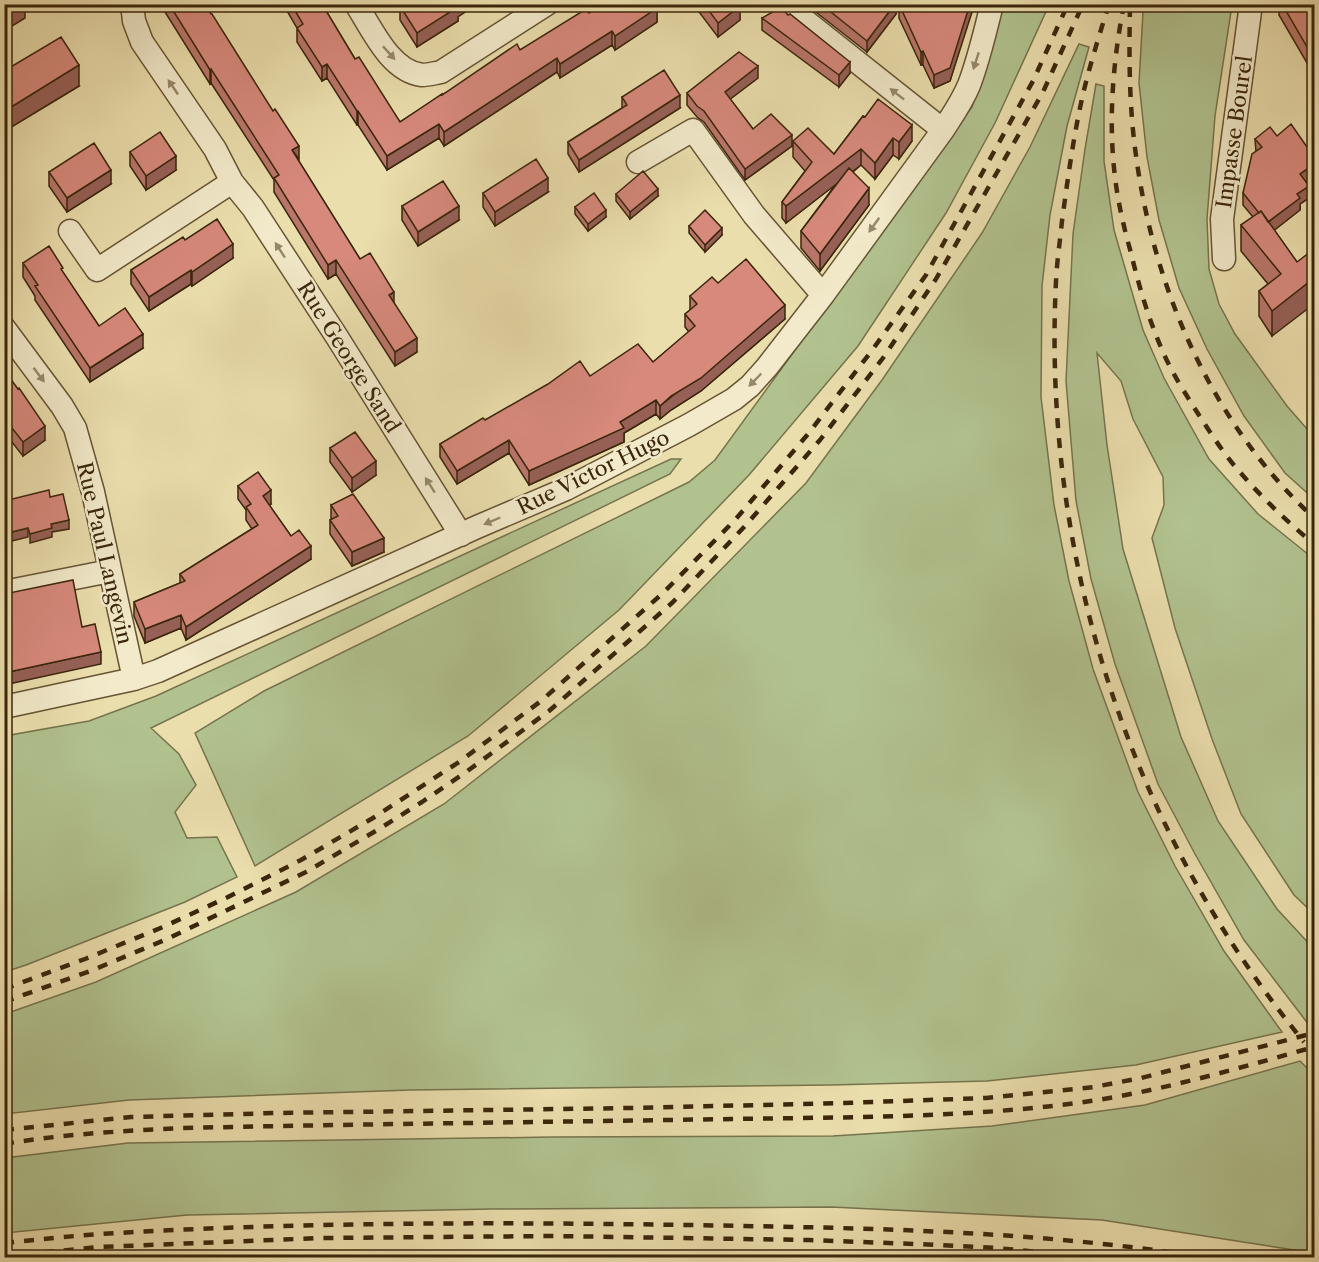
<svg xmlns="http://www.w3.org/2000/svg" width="1319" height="1262" font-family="'Libre Caslon Text',serif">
<rect width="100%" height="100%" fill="#ebdead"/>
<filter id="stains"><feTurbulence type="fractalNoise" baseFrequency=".00333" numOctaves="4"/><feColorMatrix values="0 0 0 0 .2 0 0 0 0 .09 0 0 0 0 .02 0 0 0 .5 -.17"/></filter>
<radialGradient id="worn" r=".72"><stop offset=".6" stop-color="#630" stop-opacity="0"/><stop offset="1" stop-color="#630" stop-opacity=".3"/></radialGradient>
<!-- green -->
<path fill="#b1c28f" stroke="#76744d" stroke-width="1.5" d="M 1159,4 L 1232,5 L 1215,116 L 1207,219 L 1209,269 L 1219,304 L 1235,334 L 1287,406 L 1314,437 L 1314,499 L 1285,473 L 1244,416 L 1207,349 L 1179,288 L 1159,220 L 1147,157 L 1139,83 L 1143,12 Z
M 1002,5 L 1049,5 L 995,123 L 946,213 L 858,346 L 749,475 L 619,610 L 468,736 L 255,866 L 195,733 L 264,691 L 689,482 L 715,460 L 972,107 L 992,48 Z
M 1079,44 L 1089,47 L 1067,126 L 1050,215 L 1042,286 L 1041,397 L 1054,505 L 1069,581 L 1093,669 L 1138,792 L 1175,866 L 1224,951 L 1282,1032 L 1136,1065 L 987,1081 L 831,1085 L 410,1090 L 129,1100 L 5,1114 L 5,1014 L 96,982 L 296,892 L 444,804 L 646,646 L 806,483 L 882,380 L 982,233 L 1030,147 Z
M 1096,84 L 1104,86 L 1104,161 L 1114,230 L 1143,330 L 1164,378 L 1209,459 L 1258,514 L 1314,559 L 1314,914 L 1294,895 L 1241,814 L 1212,739 L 1175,628 L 1152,538 L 1164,505 L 1163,477 L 1133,419 L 1121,381 L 1097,353 L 1107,445 L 1123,549 L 1181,737 L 1218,821 L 1277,909 L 1314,949 L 1314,1023 L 1309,1025 L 1244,940 L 1195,854 L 1158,784 L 1115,664 L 1091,579 L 1076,501 L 1066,381 L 1073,234 L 1085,149 Z
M 671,459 L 681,459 L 670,474 L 151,728 L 179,754 L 196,785 L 175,812 L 187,838 L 217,837 L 237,877 L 185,902 L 26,965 L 5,972 L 5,736 L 89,721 L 156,696 Z
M 1300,1061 L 1314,1075 L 1314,1253 L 1102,1220 L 831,1207 L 492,1209 L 187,1215 L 5,1233 L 5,1158 L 128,1143 L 553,1137 L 833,1136 L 992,1126 L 1145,1105 Z"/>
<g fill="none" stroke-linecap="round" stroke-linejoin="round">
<defs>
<path id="minor" d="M 132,4 L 134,21 L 142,42 L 215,149 L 232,182 L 253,208 L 337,337 L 461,535
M 356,4 C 372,29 390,71 422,75 C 428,75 435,73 441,72 L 547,4
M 784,4 L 943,130
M 638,162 L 693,130 L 754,215 L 823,295
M 70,231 L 97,270 L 232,182
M 1224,259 L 1222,219 L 1251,4
M 4,328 L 62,406 L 75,428 L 93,492 L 134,679
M 4,592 L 110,571
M 4,707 L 134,679 L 158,671 L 477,527 L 566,489 L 689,425 L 734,399 L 750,386 L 767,367 L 823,295 L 943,130 C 952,116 962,102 969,85 C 979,59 985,32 992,4"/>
</defs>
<!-- minor casing -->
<use href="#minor" stroke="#675434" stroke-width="25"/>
<!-- minor -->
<use href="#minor" stroke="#f2eaca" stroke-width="22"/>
<!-- rail -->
<path stroke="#3b260b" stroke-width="4.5" stroke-dasharray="10 10" stroke-linecap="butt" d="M 1109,4 C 1100,33 1091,61 1084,90 C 1074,132 1068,177 1062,221 C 1060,241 1057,261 1056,281 C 1042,557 1129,828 1304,1042
M 1124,4 C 1113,61 1108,120 1115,177 C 1118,203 1124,228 1131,253 C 1139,287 1149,320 1163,352 C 1172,373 1185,393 1197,412 C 1208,429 1220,448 1233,464 C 1258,494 1285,520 1314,544
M 1130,7 C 1129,54 1129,102 1135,148 C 1152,286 1211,423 1314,518
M 4,989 L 85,959 L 163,927 L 228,897 L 301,860 L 373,818 L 459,762 L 541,701 L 663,593 L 735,520 L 808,434 L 873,349 L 926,275 L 1033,81 L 1068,4
M 4,1002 L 93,970 L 167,939 L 306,872 L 379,829 L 422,802 L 466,772 L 549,711 L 673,602 L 745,526 L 820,440 L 883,358 L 936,279 L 1043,92 L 1083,4
M 4,1130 L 131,1117 L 276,1113 L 632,1108 L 844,1103 L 986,1098 L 1094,1087 L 1141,1078 L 1314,1033
M 4,1144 C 63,1134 123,1131 182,1128 C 365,1124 548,1122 732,1119 C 853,1117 978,1118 1098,1100 C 1171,1088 1243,1067 1314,1047
M 4,1243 C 37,1240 69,1236 101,1234 C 296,1222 493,1222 688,1225 C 862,1228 1036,1230 1208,1258
M 4,1256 L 100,1247 L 321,1238 L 554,1236 L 809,1240 L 916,1244 L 996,1248 L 1102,1258"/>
</g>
<!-- wall -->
<path fill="#b9766b" stroke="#3b260b" stroke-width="1.5" d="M 160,4 L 205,4 L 298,160 L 360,259 L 394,303 L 417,352 L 395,366 L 336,274 L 328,279 L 274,192 L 274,180 L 211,83 L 210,84 Z
M 283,4 L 322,4 L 355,59 L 400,122 L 442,95 L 520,50 L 589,13 L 657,7 L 657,22 L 615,50 L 612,45 L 560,78 L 557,72 L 444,146 L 439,138 L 387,170 L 358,125 L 357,125 L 327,78 L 322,81 L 297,42 L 297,28 Z
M 693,4 L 739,4 L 740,20 L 718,37 Z
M 812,4 L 896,4 L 896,14 L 867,52 L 812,9 Z
M 899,4 L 973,4 L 950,81 L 934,88 L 923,65 L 921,65 L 899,18 Z
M 1279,4 L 1314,4 L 1314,75 L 1279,15 Z
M 400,6 L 458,17 L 458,21 L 417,47 L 400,20 Z
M 762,18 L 850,73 L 839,87 L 762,30 Z
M 4,71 L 79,86 L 8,129 L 4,124 Z
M 758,78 L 730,99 L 753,129 L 792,146 L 745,180 L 704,122 L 697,117 L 687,105 L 687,93 Z
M 622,97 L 680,108 L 579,172 L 568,154 L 568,142 L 622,108 Z
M 863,116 L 912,141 L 899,159 L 893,155 L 875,179 L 861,165 L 853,172 L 869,205 L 820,271 L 801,248 L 801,231 L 836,184 L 786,223 L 782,218 L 782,202 L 805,171 L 793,157 L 793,141 L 834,154 Z
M 1277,136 L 1314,176 L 1306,182 L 1309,198 L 1300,204 L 1300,210 L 1274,230 L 1297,262 L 1272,336 L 1259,316 L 1259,291 L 1268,284 L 1241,251 L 1241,225 L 1253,217 L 1243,205 L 1243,193 L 1256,152 L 1255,139 Z
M 130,152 L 176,170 L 146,190 L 130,166 Z
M 49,172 L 111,184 L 67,212 L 49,186 Z
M 548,192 L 495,226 L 483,207 L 483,193 Z
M 616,194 L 658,196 L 630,219 L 616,201 Z
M 402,206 L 459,220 L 418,246 L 402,220 Z
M 575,207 L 606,217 L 588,231 L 575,214 Z
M 689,226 L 722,235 L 705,252 L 689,233 Z
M 185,240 L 233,258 L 192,286 L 191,284 L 149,311 L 131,284 L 131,270 L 163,251 Z
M 23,263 L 63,273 L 99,326 L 143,348 L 90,382 L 35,300 L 35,296 L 23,277 Z
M 718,283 L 785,319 L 701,391 L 671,410 L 660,419 L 656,414 L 624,433 L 624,442 L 529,485 L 509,453 L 457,484 L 440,457 L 440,444 L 485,420 L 590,376 L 653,362 L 689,332 L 685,327 L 685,314 L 690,310 L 690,296 Z
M 4,370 L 45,440 L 23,456 L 4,432 Z
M 330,448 L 376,475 L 352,492 L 330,462 Z
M 238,486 L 271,504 L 269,505 L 291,536 L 311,559 L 186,640 L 181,628 L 145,643 L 134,616 L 134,602 L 180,583 L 180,574 L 252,529 L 246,520 L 246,510 L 238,499 Z
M 331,505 L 384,552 L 352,566 L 330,534 L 330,520 L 331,519 Z"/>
<!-- shaded-wall -->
<path fill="#966057" stroke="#3b260b" stroke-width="1.5" d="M 14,4 L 34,4 L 25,10 L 25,18 L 4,31 L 4,10 Z
M 456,4 L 477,4 L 458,17 L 458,21 L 417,47 L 417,33 Z
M 895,4 L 896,4 L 896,14 L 867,52 L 867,41 Z
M 970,4 L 973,4 L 972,12 L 950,81 L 934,88 L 934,75 Z
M 740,6 L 740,20 L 718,37 L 718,23 Z
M 657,8 L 657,22 L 615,50 L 615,36 Z
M 612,31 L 612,45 L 560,78 L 560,64 Z
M 923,51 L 923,65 L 921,65 L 921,52 Z
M 557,58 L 557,72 L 444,146 L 444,132 Z
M 850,62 L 850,73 L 839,87 L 839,75 Z
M 327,64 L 327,78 L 322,81 L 322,67 Z
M 79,65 L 79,86 L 8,129 L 8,109 Z
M 758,66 L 758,78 L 725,103 L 725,92 Z
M 211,69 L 211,83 L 210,84 L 210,70 Z
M 680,95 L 680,108 L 579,172 L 579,160 Z
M 357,111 L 358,111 L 358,125 L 357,125 Z
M 439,124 L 439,138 L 387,170 L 387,156 Z
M 912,125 L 912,141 L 899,159 L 899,142 Z
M 792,135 L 792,146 L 745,180 L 745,169 Z
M 893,138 L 893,155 L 875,179 L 875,163 Z
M 299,146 L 299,159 L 292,150 Z
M 861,149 L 861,165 L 786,223 L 786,206 Z
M 176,156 L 176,170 L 146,190 L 146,176 Z
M 1314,164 L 1314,176 L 1300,186 L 1300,174 Z
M 111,170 L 111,184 L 67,212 L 67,198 Z
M 548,178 L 548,192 L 495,226 L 495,212 Z
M 1309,186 L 1309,198 L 1300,204 L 1300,210 L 1267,236 L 1267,224 L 1297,194 Z
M 869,188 L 869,205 L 820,271 L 820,254 Z
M 658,189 L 658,196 L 630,219 L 630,212 Z
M 459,206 L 459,220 L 418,246 L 418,232 Z
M 606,210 L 606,217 L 588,231 L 588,224 Z
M 722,228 L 722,235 L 705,252 L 705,245 Z
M 233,244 L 233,258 L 192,286 L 192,272 Z
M 336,260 L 336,274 L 328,279 L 328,265 Z
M 191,270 L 191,284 L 149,311 L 149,297 Z
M 1314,278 L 1314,304 L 1272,336 L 1272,311 Z
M 394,292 L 394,306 L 389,295 Z
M 785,305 L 785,319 L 701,391 L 671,410 L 660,419 L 660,406 Z
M 143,334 L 143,348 L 90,382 L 90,368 Z
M 417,338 L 417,352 L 395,366 L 395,352 Z
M 656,400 L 656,414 L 624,433 L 624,442 L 529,485 L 529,471 L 620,422 Z
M 45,426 L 45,440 L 23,456 L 23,442 Z
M 509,440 L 509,453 L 457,484 L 457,471 Z
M 376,461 L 376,475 L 352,492 L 352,478 Z
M 271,490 L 271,504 L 263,509 L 263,496 Z
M 69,520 L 69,529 L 52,532 L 52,537 L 30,543 L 30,534 L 51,524 Z
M 28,528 L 28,537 L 4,543 L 4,534 Z
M 384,538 L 384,552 L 352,566 L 352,552 Z
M 311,546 L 311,559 L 186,640 L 186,627 Z
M 181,615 L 181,628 L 145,643 L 145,629 Z
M 101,652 L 101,664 L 4,685 L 4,673 Z"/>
<!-- building -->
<path fill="#d7897c" stroke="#3b260b" stroke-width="1.5" d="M 4,4 L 14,4 L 4,10 Z
M 169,4 L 205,4 L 211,14 L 212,14 L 273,111 L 275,109 L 299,146 L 292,150 L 360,259 L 370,253 L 394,292 L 389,295 L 417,338 L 395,352 L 336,260 L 328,265 L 274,178 L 279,175 L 211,69 L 210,70 Z
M 291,4 L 322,4 L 355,59 L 359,57 L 400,122 L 442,94 L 442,95 L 517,44 L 520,50 L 586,9 L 589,13 L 603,4 L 655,4 L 657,8 L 615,36 L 612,31 L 560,64 L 557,58 L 444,132 L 439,124 L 387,156 L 358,111 L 357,111 L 327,64 L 322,67 L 297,28 L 303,24 Z
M 402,4 L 456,4 L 458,7 L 417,33 L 400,6 Z
M 704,4 L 739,4 L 740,6 L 718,23 Z
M 821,4 L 895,4 L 867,41 Z
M 899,4 L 970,4 L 950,68 L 934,75 L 923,51 L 921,52 Z
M 1282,4 L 1314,4 L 1314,59 Z
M 781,7 L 788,15 L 790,14 L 850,62 L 839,75 L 762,18 Z
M 61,37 L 79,65 L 8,109 L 4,103 L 4,71 Z
M 739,52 L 758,66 L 725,92 L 753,129 L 771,114 L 792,135 L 745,169 L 704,111 L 697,106 L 687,93 Z
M 664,70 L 680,95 L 579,160 L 568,142 L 627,105 L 622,97 Z
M 878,99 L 912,125 L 899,142 L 893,138 L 875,163 L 861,149 L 786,206 L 782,202 L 812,162 L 793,141 L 808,128 L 834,154 L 863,116 L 865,117 Z
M 1291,124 L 1314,157 L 1314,164 L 1300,174 L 1309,186 L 1297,194 L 1300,198 L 1268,222 L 1261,211 L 1259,213 L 1243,193 L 1252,154 L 1262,147 L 1255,139 L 1270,127 L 1277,136 Z
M 160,132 L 176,156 L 146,176 L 130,152 Z
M 94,143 L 111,170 L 67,198 L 49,172 Z
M 536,159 L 548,178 L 495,212 L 483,193 Z
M 849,168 L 869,188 L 820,254 L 801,231 Z
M 643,171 L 658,189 L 630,212 L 616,194 Z
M 443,181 L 459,206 L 418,232 L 402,206 Z
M 594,193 L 606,210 L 588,224 L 575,207 Z
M 705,210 L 722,228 L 705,245 L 689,226 Z
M 1261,211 L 1297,262 L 1314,249 L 1314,278 L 1272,311 L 1259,291 L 1281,274 L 1241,225 Z
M 217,219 L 233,244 L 192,272 L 191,270 L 149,297 L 131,270 L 183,237 L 185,240 Z
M 49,246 L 63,268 L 61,269 L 99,326 L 125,308 L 143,334 L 90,368 L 35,286 L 38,285 L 23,263 Z
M 746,259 L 785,305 L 701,378 L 671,396 L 660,406 L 656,400 L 620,422 L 624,428 L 529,471 L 509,440 L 457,471 L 440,444 L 483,418 L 485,420 L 548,384 L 580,361 L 590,376 L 638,344 L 653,362 L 695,326 L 685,314 L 697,304 L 690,296 L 712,277 L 718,283 Z
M 4,370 L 18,389 L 19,388 L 45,426 L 23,442 L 4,418 Z
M 355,432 L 376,461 L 352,478 L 330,448 Z
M 258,472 L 271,490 L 263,496 L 291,536 L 299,530 L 311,546 L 186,627 L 181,615 L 145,629 L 134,602 L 185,581 L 180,574 L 258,525 L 246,507 L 251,504 L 238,486 Z
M 49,490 L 50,497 L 63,494 L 69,520 L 51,524 L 52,528 L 30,534 L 28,528 L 4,534 L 4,501 Z
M 353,494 L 384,538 L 352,552 L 330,520 L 338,516 L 331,505 Z
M 73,580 L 82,627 L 95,624 L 101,652 L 4,673 L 4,644 L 7,644 L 4,634 L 4,594 Z"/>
<!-- one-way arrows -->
<defs><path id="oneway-solid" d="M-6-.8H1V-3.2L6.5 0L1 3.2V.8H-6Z" transform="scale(1.5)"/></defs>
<g fill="#96886a">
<use href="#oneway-solid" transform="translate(389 53) rotate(48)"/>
<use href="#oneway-solid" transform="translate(976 61) rotate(108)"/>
<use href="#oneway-solid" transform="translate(173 87) rotate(-124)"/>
<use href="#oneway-solid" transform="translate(897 94) rotate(-142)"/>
<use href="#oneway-solid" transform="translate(874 225) rotate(126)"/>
<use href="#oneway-solid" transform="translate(280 250) rotate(-123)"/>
<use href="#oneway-solid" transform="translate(39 375) rotate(53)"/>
<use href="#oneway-solid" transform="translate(755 380) rotate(134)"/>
<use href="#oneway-solid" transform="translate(430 485) rotate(-122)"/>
<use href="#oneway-solid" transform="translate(492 521) rotate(157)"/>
</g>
<g text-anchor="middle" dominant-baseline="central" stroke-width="5" stroke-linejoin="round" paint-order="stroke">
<!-- street labels -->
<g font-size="21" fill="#3b260b" stroke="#f2eaca">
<text transform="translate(1234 132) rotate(-82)">Impasse Bourel</text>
<text transform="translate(349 357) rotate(58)">Rue George Sand</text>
<text transform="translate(593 472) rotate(-26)">Rue Victor Hugo</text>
<text transform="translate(105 553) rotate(77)">Rue Paul Langevin</text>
</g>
</g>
<!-- margin -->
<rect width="1319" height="1262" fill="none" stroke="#ebdead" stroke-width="24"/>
<rect x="6" y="6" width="1307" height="1250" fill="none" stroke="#3b260b" stroke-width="3"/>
<rect x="12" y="12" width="1295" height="1238" fill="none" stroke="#3b260b" stroke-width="1.5"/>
<rect width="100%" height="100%" filter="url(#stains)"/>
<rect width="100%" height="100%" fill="url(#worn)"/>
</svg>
